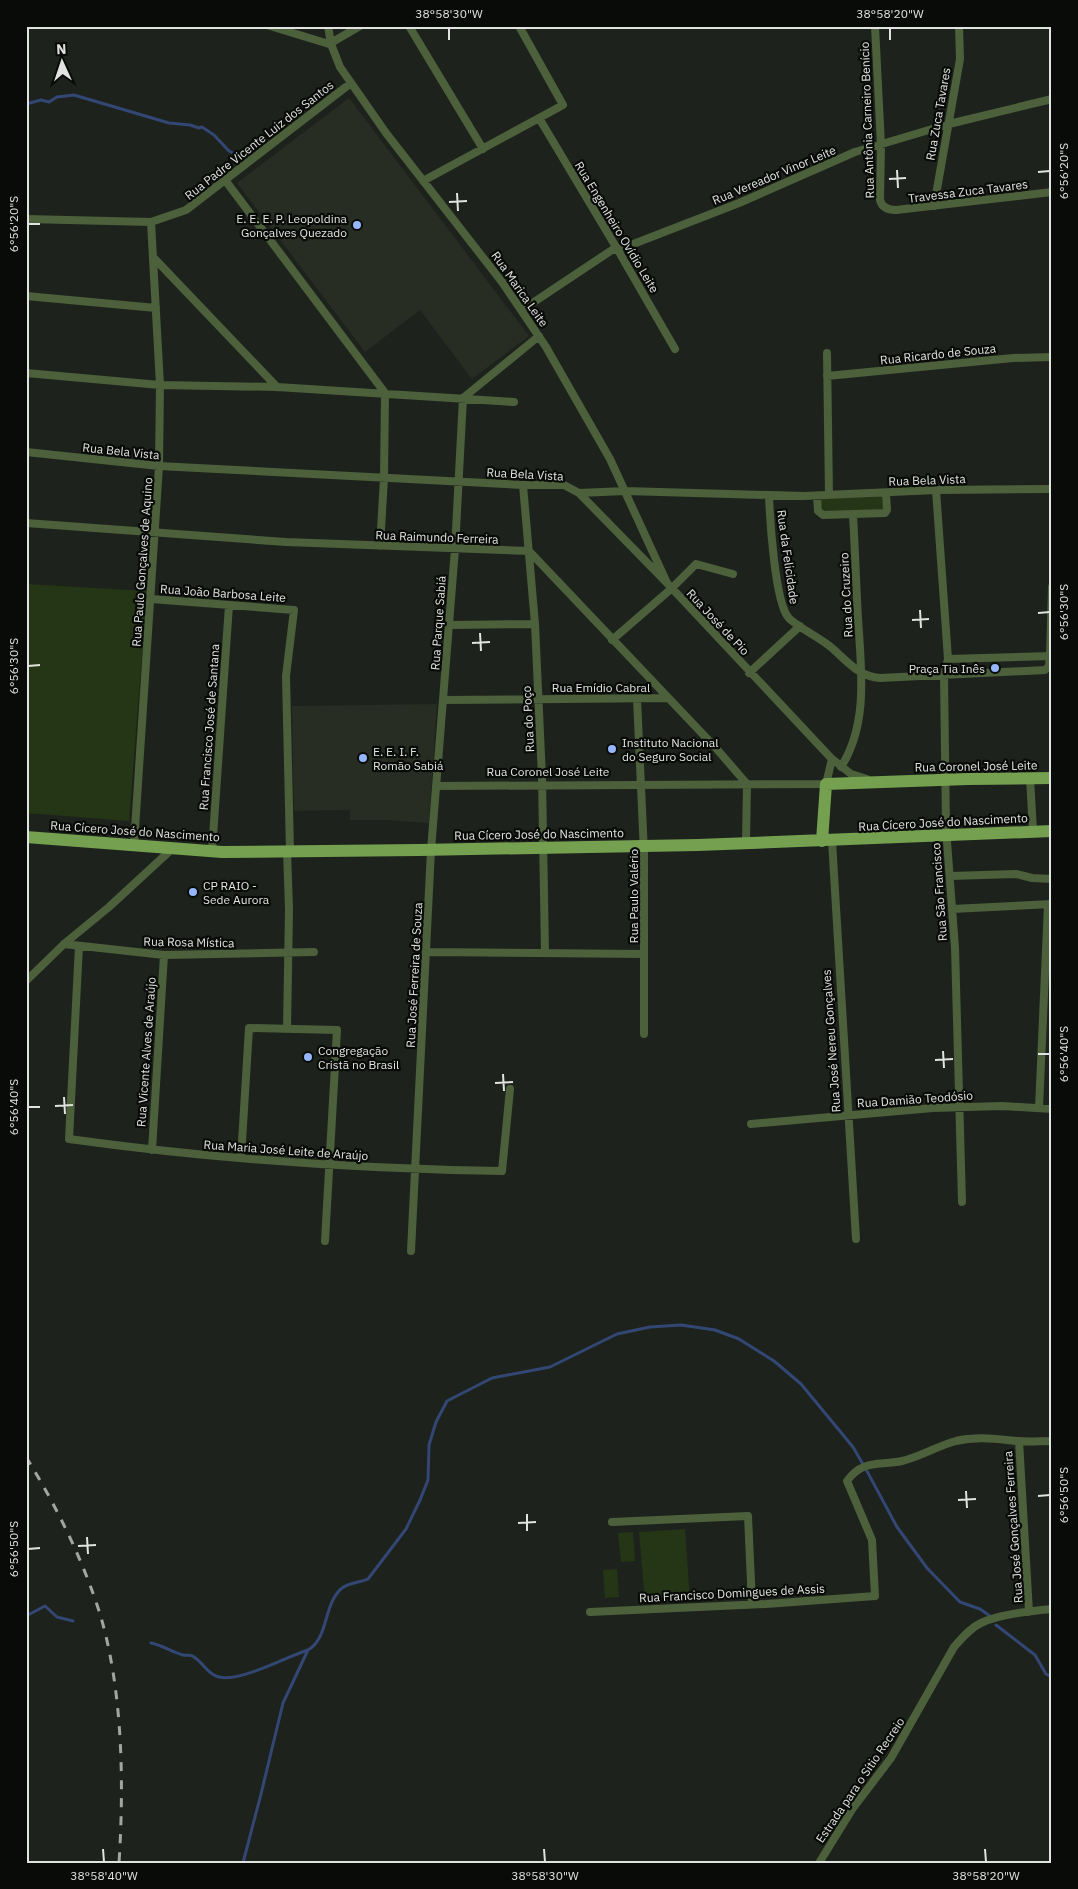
<svg xmlns="http://www.w3.org/2000/svg" width="1078" height="1889" font-family="'IBM Plex Sans',sans-serif">
<rect width="100%" height="100%" fill="#1e221c"/>
<!-- built -->
<path fill="#272d22" d="M 349,98 L 529,336 L 472,379 L 420,310 L 365,352 L 237,183 Z
M 437,704 L 429,823 L 385,820 L 350,820 L 350,810 L 294,811 L 292,706 Z"/>
<!-- green -->
<path fill="#253616" d="M 883,495 L 883,509 L 828,512 L 823,511 L 821,499 Z
M 26,584 L 147,591 L 129,821 L 26,813 Z
M 685,1529 L 690,1600 L 645,1602 L 639,1532 Z
M 633,1532 L 635,1561 L 621,1562 L 618,1533 Z
M 617,1569 L 619,1597 L 605,1598 L 603,1570 Z"/>
<g fill="none" stroke-linecap="round" stroke-linejoin="round">
<!-- stream -->
<path stroke="#334775" stroke-width="3" d="M 26,104 L 41,100 L 49,102 L 57,97 L 74,95 L 169,123 L 190,125 L 199,128 L 202,127 L 214,135 L 229,151 L 241,157
M 26,1616 L 45,1606 L 57,1617 L 73,1621
M 996,1625 L 1035,1655 L 1046,1674 L 1052,1677
M 151,1643 C 162,1645 172,1652 183,1655 C 187,1656 191,1654 194,1657 C 202,1662 206,1671 214,1675 C 233,1687 287,1656 308,1650
M 243,1863 L 261,1794 L 283,1703 L 308,1650 C 329,1638 323,1604 342,1588 C 350,1582 359,1583 368,1579 L 406,1529 L 420,1500 L 428,1480 L 429,1445 L 436,1422 L 447,1401 L 492,1378 L 550,1367 L 617,1334 L 650,1327 L 681,1325 L 715,1330 L 739,1339 L 774,1361 L 801,1384 L 853,1447 L 868,1473 L 897,1527 L 927,1568 L 960,1602 L 980,1609 L 990,1616"/>
<!-- minor -->
<path stroke="#4b603b" stroke-width="8" d="M 270,26 L 329,44 L 360,26
M 328,26 L 331,44 L 340,67 L 386,133 L 502,282 L 546,347 L 610,459 L 667,583
M 409,26 L 483,149
M 875,26 L 881,145 L 880,200 C 882,208 889,210 896,210 L 1052,192
M 539,118 L 619,252 L 675,349
M 225,180 L 385,393 L 384,478 L 380,546
M 423,181 L 563,105 L 519,26
M 934,206 L 960,59 L 959,26
M 26,219 L 151,222 L 186,210 L 351,83
M 153,257 L 277,387
M 26,296 L 156,308
M 522,310 L 612,250 L 623,248 L 739,203 L 855,152 L 949,124 L 1052,99
M 827,353 L 829,495
M 26,373 L 160,385 L 277,387 L 514,402
M 827,376 L 1013,358 L 1052,357
M 463,398 L 539,336
M 26,452 L 159,466 L 523,485 L 564,485 L 579,493 L 625,491 L 804,496 L 936,490 L 1052,489
M 523,485 L 535,624 L 542,777 L 545,953
M 936,490 L 948,659 L 944,676 L 946,828 L 955,948 L 962,1202
M 579,493 L 667,583 L 831,758 L 851,774 L 867,779
M 769,496 C 770,520 775,601 788,617 C 795,626 821,638 832,648 C 847,661 859,677 880,678 L 1045,670 L 1049,666 L 1050,656 L 1052,587
M 817,496 L 818,511 L 823,515 L 885,513 L 887,510 L 886,493
M 26,523 L 286,542 L 529,551 L 715,747 L 747,784 L 746,843
M 151,599 L 294,610 L 286,676 L 290,851
M 449,625 L 535,624
M 612,640 L 671,589 L 696,564 L 733,574
M 948,659 L 1052,656
M 749,673 L 800,626
M 637,699 L 644,853 L 644,1034
M 444,700 L 668,698
M 841,767 C 869,723 861,668 858,618 C 856,583 855,549 853,515
M 1030,778 L 1033,831
M 436,786 L 826,784 L 832,759
M 832,841 L 856,1239
M 134,844 L 159,466 L 160,385 L 151,222
M 212,851 L 229,605
M 950,876 L 1016,874 L 1032,878 L 1052,879
M 952,909 L 1052,904
M 64,944 L 164,955 L 314,952
M 79,946 L 69,1139 C 213,1159 357,1169 502,1171 L 510,1089
M 426,952 L 644,954
M 26,981 L 64,944 L 109,907 L 173,848
M 287,1029 L 289,909 L 287,851
M 1039,1108 L 1048,905
M 751,1124 L 933,1108 L 1002,1106 L 1052,1109
M 152,1150 L 164,955
M 241,1158 L 249,1028 L 337,1030 L 325,1241
M 411,1251 L 431,850 L 455,549 L 463,398
M 1019,1441 L 1029,1612
M 612,1522 L 748,1516 L 752,1604
M 590,1612 L 766,1604 L 875,1596 L 872,1540 L 847,1481 C 863,1459 878,1466 902,1461 C 920,1457 937,1446 956,1441 C 977,1436 996,1439 1017,1441 C 1028,1442 1040,1441 1052,1441
M 819,1863 L 853,1808 L 891,1758 L 954,1647 C 962,1638 970,1628 981,1623 C 1000,1614 1031,1611 1052,1609"/>
<!-- primary -->
<path stroke="#74a050" stroke-width="12" d="M 26,837 L 222,852 L 419,850 L 698,845 L 1052,831
M 822,841 L 826,784 L 968,779 L 1052,778"/>
<!-- rail -->
<path stroke="#a2a5a0" stroke-width="3" stroke-dasharray="9 9" stroke-linecap="butt" d="M 26,1457 C 56,1505 83,1560 100,1614 C 123,1691 124,1784 119,1863"/>
</g>
<!-- ticks -->
<path fill="none" stroke="#e0e3df" stroke-width="2" d="M 449,28 L 449,40M 890,28 L 890,40M 897,170 L 898,188M 1038,172 L 1050,171M 889,179 L 906,178M 457,193 L 458,211M 449,202 L 467,201M 28,224 L 40,224M 920,610 L 921,628M 1038,613 L 1050,612M 912,620 L 929,619M 480,633 L 481,651M 472,643 L 490,642M 28,666 L 40,665M 943,1051 L 944,1068M 1038,1054 L 1050,1054M 935,1060 L 953,1059M 503,1074 L 504,1091M 495,1083 L 513,1082M 64,1097 L 65,1114M 55,1106 L 73,1105M 28,1107 L 40,1107M 966,1491 L 967,1508M 1038,1496 L 1050,1495M 958,1500 L 976,1499M 527,1514 L 527,1531M 518,1523 L 536,1522M 87,1537 L 88,1554M 78,1546 L 96,1545M 28,1549 L 40,1548M 103,1849 L 104,1862M 544,1849 L 545,1862M 985,1849 L 986,1862"/>
<!-- markers -->
<g fill="#95b6fd" stroke="#090b08" stroke-width="2">
<circle cx="357" cy="225" r="5"/>
<circle cx="995" cy="668" r="5"/>
<circle cx="612" cy="749" r="5"/>
<circle cx="363" cy="758" r="5"/>
<circle cx="193" cy="892" r="5"/>
<circle cx="308" cy="1057" r="5"/>
</g>
<g text-anchor="middle" dominant-baseline="central" stroke-width="4.5" stroke-linejoin="round" paint-order="stroke">
<!-- street labels -->
<g font-size="12" fill="#e0e3df" stroke="#090b08">
<text transform="translate(938 114) rotate(-80)">Rua Zuca Tavares</text>
<text transform="translate(867 120) rotate(-92)">Rua Antônia Carneiro Benício</text>
<text transform="translate(259 140) rotate(-38)">Rua Padre Vicente Luiz dos Santos</text>
<text transform="translate(774 175) rotate(-23)">Rua Vereador Vinor Leite</text>
<text transform="translate(968 191) rotate(-7)">Travessa Zuca Tavares</text>
<text transform="translate(617 227) rotate(59)">Rua Engenheiro Ovídio Leite</text>
<text transform="translate(520 289) rotate(55)">Rua Marica Leite</text>
<text transform="translate(938 354) rotate(-6)">Rua Ricardo de Souza</text>
<text transform="translate(121 451) rotate(6)">Rua Bela Vista</text>
<text transform="translate(525 474) rotate(3)">Rua Bela Vista</text>
<text transform="translate(927 480) rotate(-2)">Rua Bela Vista</text>
<text transform="translate(437 537) rotate(2)">Rua Raimundo Ferreira</text>
<text transform="translate(788 557) rotate(82)">Rua da Felicidade</text>
<text transform="translate(142 562) rotate(-86)">Rua Paulo Gonçalves de Aquino</text>
<text transform="translate(223 593) rotate(4)">Rua João Barbosa Leite</text>
<text transform="translate(846 595) rotate(-93)">Rua do Cruzeiro</text>
<text transform="translate(718 622) rotate(47)">Rua José de Pio</text>
<text transform="translate(438 623) rotate(-86)">Rua Parque Sabiá</text>
<text x="601" y="687">Rua Emídio Cabral</text>
<text transform="translate(528 719) rotate(-93)">Rua do Poço</text>
<text transform="translate(209 727) rotate(-86)">Rua Francisco José de Santana</text>
<text transform="translate(976 766) rotate(-1)">Rua Coronel José Leite</text>
<text x="548" y="771">Rua Coronel José Leite</text>
<text transform="translate(943 822) rotate(-3)">Rua Cícero José do Nascimento</text>
<text transform="translate(135 831) rotate(4)">Rua Cícero José do Nascimento</text>
<text transform="translate(539 834) rotate(-1)">Rua Cícero José do Nascimento</text>
<text transform="translate(939 892) rotate(-94)">Rua São Francisco</text>
<text transform="translate(633 896) rotate(-90)">Rua Paulo Valério</text>
<text transform="translate(189 942) rotate(1)">Rua Rosa Mística</text>
<text transform="translate(414 975) rotate(-87)">Rua José Ferreira de Souza</text>
<text transform="translate(831 1041) rotate(-94)">Rua José Nereu Gonçalves</text>
<text transform="translate(146 1052) rotate(-86)">Rua Vicente Alves de Araújo</text>
<text transform="translate(915 1099) rotate(-4)">Rua Damião Teodósio</text>
<text transform="translate(286 1150) rotate(4)">Rua Maria José Leite de Araújo</text>
<text transform="translate(1013 1527) rotate(-94)">Rua José Gonçalves Ferreira</text>
<text transform="translate(732 1593) rotate(-3)">Rua Francisco Domingues de Assis</text>
<text transform="translate(860 1780) rotate(-56)">Estrada para o Sítio Recreio</text>
</g>
<!-- poi labels -->
<g font-size="12" fill="#e0e3df" stroke="#090b08" text-anchor="start">
<text x="347" y="218" text-anchor="end">E. E. E. P. Leopoldina<tspan x="347" dy="14">Gonçalves Quezado</tspan></text>
<text x="985" y="668" text-anchor="end">Praça Tia Inês</text>
<text x="622" y="742">Instituto Nacional<tspan x="622" dy="14">do Seguro Social</tspan></text>
<text x="373" y="751">E. E. I. F.<tspan x="373" dy="14">Romão Sabiá</tspan></text>
<text x="203" y="885">CP RAIO -<tspan x="203" dy="14">Sede Aurora</tspan></text>
<text x="318" y="1050">Congregação<tspan x="318" dy="14">Cristã no Brasil</tspan></text>
</g>
</g>
<!-- border -->
<rect width="1078" height="1889" fill="none" stroke="#090b08" stroke-width="55"/>
<!-- north arrow -->
<g transform="translate(62 62) rotate(357)" stroke="#090b08" stroke-width="4" paint-order="stroke">
<path d="M0-4L9 19L0 12L-9 19Z" fill="#e0e3df"/>
<text y="-8" font-size="14" font-weight="bold" text-anchor="middle" fill="#e0e3df">N</text>
</g>
<rect x="28" y="28" width="1022" height="1834" fill="none" stroke="#e0e3df" stroke-width="2"/>
<g font-size="12" text-anchor="middle" fill="#e0e3df">
<text x="449" y="18">38°58'30"W</text>
<text x="890" y="18">38°58'20"W</text>
<text transform="translate(1064 171) rotate(-90)" y="4">6°56'20"S</text>
<text transform="translate(14 224) rotate(-90)" y="4">6°56'20"S</text>
<text transform="translate(1064 612) rotate(-90)" y="4">6°56'30"S</text>
<text transform="translate(14 666) rotate(-90)" y="4">6°56'30"S</text>
<text transform="translate(1064 1054) rotate(-90)" y="4">6°56'40"S</text>
<text transform="translate(14 1107) rotate(-90)" y="4">6°56'40"S</text>
<text transform="translate(1064 1495) rotate(-90)" y="4">6°56'50"S</text>
<text transform="translate(14 1549) rotate(-90)" y="4">6°56'50"S</text>
<text x="104" y="1880">38°58'40"W</text>
<text x="545" y="1880">38°58'30"W</text>
<text x="986" y="1880">38°58'20"W</text>
</g>
</svg>
